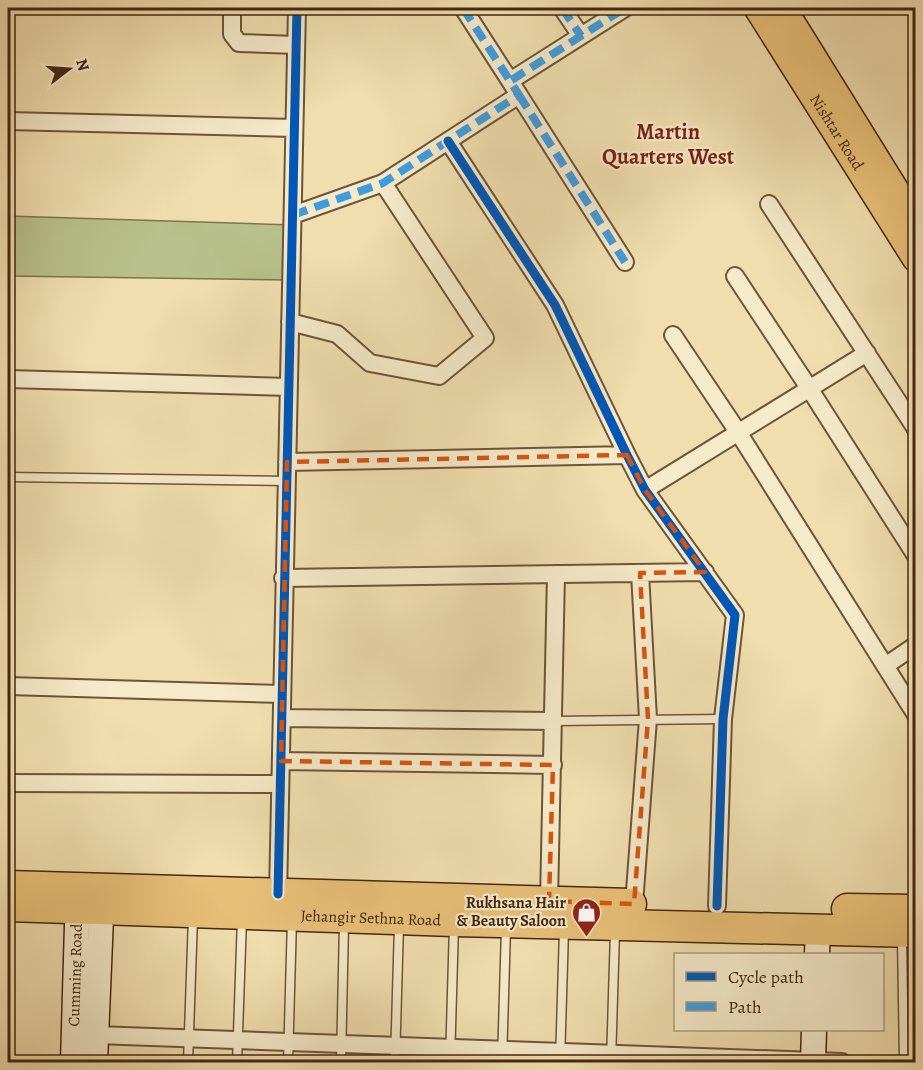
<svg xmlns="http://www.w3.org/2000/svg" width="923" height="1070" font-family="Alegreya,serif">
<rect width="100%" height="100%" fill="#f0deae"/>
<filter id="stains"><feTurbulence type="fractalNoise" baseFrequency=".00333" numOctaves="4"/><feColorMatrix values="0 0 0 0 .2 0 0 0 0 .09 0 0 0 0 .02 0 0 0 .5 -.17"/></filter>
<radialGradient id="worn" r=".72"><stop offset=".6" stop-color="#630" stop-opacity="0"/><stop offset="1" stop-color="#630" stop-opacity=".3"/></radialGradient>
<!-- green -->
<path fill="#b8c18b" stroke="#7e744e" stroke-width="1.5" d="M 8,216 L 292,225 L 291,280 L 8,276 Z"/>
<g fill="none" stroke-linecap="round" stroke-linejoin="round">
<defs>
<path id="lane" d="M 8,477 L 287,481
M 554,721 L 723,719
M 902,938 L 904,1062
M 188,1062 L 193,917
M 237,1062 L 242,918
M 288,1062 L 292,919
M 341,1062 L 344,924
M 395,1062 L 399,925
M 450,1062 L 454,925
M 502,1062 L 506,928
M 560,1062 L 564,930
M 611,1062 L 615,931"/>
<path id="street" d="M 232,8 L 232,34 L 239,43 L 296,45
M 463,8 L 510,81
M 562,8 L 581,36
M 519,95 L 625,262
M 8,121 L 294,128
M 448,141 L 555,305 L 627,455 L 645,490 L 735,615 L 723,719 L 717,906
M 769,204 L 916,429
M 293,215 L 383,183 L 519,95 L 510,81 L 625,8
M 735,276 L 809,388 L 916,556
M 290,322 L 337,334 L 370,363 L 439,376 L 485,338 L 383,183
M 673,335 L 738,432 L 916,715
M 8,379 L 289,387
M 287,462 L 627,455
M 645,490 L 867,353
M 283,578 L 705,572
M 885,666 L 916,645
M 8,686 L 282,694
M 282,718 L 554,721
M 281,761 L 553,765
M 8,783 L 280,784
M 278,894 L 297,8
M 549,901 L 556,574
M 634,904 L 648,719 L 640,573
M 96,1035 L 842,1062"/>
<g id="secondary">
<path d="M 817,954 L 818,929"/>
<path id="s1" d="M 73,1062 L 78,891"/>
<path d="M 95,1062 L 102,893"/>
<path d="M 813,1062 L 814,1030"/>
</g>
<g id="primary">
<path id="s2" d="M 758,8 L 916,258"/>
<path d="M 782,8 L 916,224"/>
</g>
<g id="highway">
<path d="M 8,886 L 631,904"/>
<path id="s3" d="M 8,906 L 454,921 L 916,932"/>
<path d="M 847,909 L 916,910"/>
</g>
</defs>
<!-- lane casing -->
<use href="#lane" stroke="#6e5439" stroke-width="11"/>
<!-- street casing -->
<use href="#street" stroke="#6e5439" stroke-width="20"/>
<!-- secondary casing -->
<use href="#secondary" stroke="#432612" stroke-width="27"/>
<!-- primary casing -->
<use href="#primary" stroke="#432612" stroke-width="30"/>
<!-- highway casing -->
<use href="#highway" stroke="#432612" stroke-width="33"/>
<!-- lane -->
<use href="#lane" stroke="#f5eaca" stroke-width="8"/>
<!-- street -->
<use href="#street" stroke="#f5eaca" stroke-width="16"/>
<!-- secondary -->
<use href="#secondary" stroke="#f5eaca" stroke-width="24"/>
<!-- primary -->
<use href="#primary" stroke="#e8bf77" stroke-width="27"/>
<!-- highway -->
<use href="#highway" stroke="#e8bf77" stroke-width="30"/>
<!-- quiet -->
<path stroke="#3f9cde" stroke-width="8" stroke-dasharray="15 8" stroke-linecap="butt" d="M 463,8 L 510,81
M 562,8 L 581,36
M 519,95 L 625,262
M 293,215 L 383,183 L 519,95 L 510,81 L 625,8"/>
<defs>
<path id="cycleway" d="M 448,141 L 555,305 L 627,455 L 645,490 L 735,615 L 723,719 L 717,906
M 278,894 L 297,8"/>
</defs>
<!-- cycleway casing -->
<use href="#cycleway" stroke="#f5eaca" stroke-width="13"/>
<!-- cycleway -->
<use href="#cycleway" stroke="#0057b8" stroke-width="9"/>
</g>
<!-- marked area -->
<path fill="none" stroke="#d8540d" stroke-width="4.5" stroke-dasharray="12 8" stroke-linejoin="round" d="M 627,455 L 645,490 L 705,572 L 640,573 L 648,719 L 634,904 L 549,901 L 553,765 L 281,761 L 287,462 Z"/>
<!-- icons -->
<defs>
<symbol id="shop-pin" viewBox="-11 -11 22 30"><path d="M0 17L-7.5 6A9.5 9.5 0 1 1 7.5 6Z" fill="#8f2418" stroke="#f5eaca"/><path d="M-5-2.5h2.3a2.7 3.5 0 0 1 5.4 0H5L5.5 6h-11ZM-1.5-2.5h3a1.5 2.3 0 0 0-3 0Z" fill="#fff"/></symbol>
</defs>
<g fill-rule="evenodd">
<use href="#shop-pin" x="570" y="896" width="33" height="45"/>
</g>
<g text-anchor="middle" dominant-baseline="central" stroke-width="4.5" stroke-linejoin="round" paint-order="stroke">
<!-- street labels -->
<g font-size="16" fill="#432612" stroke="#f5eaca">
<text stroke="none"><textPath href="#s2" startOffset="147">Nishtar Road</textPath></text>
<text stroke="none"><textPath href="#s3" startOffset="363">Jehangir Sethna Road</textPath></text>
<text stroke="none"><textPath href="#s1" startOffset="87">Cumming Road</textPath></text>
</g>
<!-- poi labels -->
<g font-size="16" font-weight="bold" fill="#432612" stroke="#f5eaca" text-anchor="end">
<text x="566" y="903">Rukhsana Hair<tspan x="566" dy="18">&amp; Beauty Saloon</tspan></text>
</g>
<!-- district labels -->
<g font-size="22" font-weight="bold" fill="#7a1f14" stroke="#f5eaca">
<text x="668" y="132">Martin<tspan x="668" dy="25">Quarters West</tspan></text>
</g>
</g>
<!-- margin -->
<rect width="923" height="1070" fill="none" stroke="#f0deae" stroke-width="30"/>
<rect x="9" y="9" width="905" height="1052" fill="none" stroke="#432612" stroke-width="3"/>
<rect x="15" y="15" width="893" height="1040" fill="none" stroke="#432612" stroke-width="1.5"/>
<!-- legend -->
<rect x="674" y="953" width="210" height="78" fill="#f5eaca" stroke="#ae9c80" stroke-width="1.5"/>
<rect x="686" y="972" width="30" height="9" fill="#0057b8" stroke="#ae9c80" stroke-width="1.5"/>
<text x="728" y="983" font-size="18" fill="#432612">Cycle path</text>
<rect x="686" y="1002" width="30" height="9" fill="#3f9cde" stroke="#ae9c80" stroke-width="1.5"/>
<text x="728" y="1013" font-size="18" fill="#432612">Path</text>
<!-- north arrow -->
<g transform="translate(69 69) rotate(73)" stroke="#f5eaca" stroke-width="4.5" paint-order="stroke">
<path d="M0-4.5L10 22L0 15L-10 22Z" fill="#432612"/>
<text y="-9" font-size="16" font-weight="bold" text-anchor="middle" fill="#432612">N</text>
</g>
<rect width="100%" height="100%" filter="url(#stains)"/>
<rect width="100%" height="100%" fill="url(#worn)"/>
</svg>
